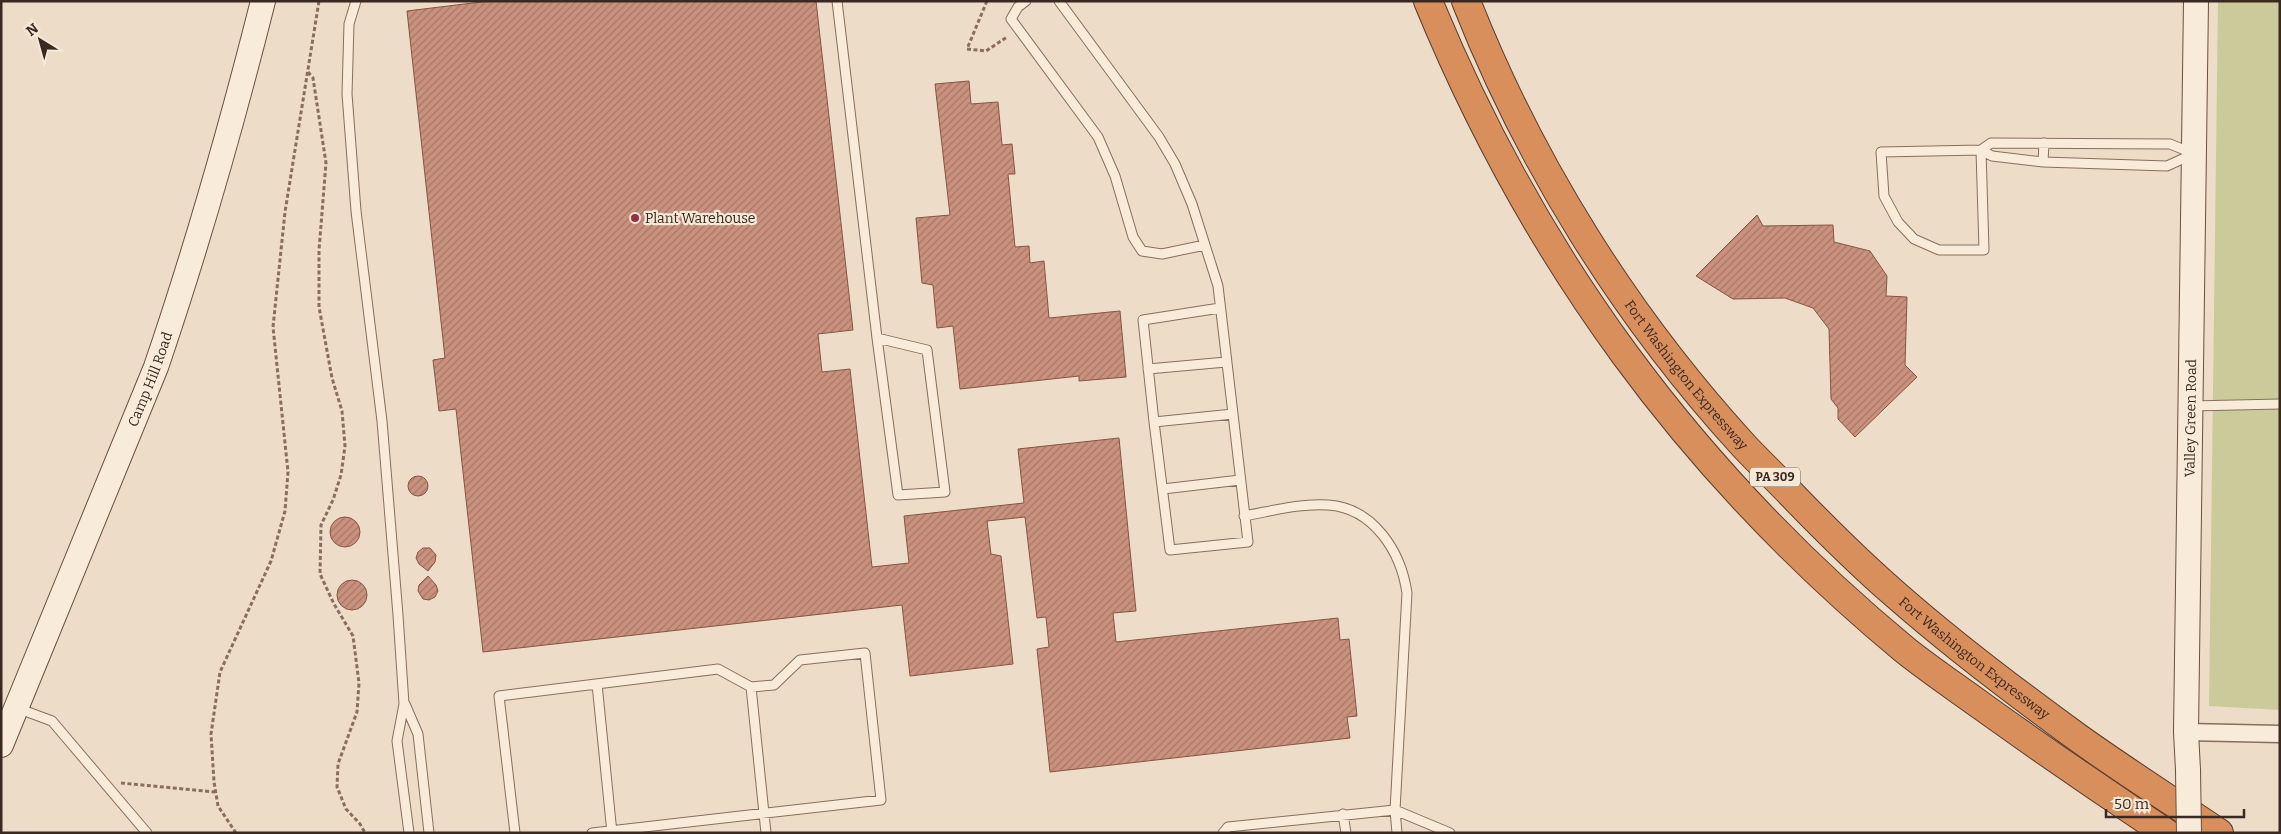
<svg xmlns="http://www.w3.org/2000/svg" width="2281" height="834" font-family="Bitter,serif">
<defs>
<pattern id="building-hatch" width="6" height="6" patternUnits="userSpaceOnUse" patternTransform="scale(1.25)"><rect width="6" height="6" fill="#ca927e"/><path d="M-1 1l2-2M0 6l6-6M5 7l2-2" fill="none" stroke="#a57767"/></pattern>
</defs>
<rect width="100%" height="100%" fill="#eddcc7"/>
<!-- grass -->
<path fill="#cbca9b" d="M 2218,1 L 2280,1 L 2280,710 L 2209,706 Z"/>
<!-- building -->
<path fill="url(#building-hatch)" stroke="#875443" d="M 489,1 L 816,1 L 853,330 L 818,334 L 822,372 L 850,369 L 872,567 L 909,563 L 904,516 L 1024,503 L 1018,449 L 1119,438 L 1136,611 L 1113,613 L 1116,642 L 1338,618 L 1340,640 L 1349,639 L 1357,716 L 1347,717 L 1350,738 L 1050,772 L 1037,649 L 1049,647 L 1046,617 L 1037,618 L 1025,517 L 987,521 L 991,554 L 1001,556 L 1013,664 L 910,676 L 902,605 L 483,652 L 456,409 L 439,411 L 433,360 L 445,358 L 407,11 Z
M 969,81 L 971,104 L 998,102 L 1002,145 L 1012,144 L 1015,174 L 1008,174 L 1015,247 L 1029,246 L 1030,263 L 1044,261 L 1049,318 L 1120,311 L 1126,377 L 1079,381 L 1079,376 L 960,389 L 953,326 L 937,328 L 933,285 L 922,283 L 916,218 L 950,215 L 935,84 Z
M 1757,215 L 1763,226 L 1833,225 L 1834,242 L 1870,251 L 1887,276 L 1886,296 L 1907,297 L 1905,365 L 1917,377 L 1855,437 L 1838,419 L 1838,408 L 1831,399 L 1829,329 L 1813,308 L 1785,298 L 1733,299 L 1696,276 Z
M408 486a10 10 0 1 1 20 0a10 10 0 1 1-20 0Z
M330 532a15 15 0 1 1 30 0a15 15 0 1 1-30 0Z
M 423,548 L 430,548 L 436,555 L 435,562 L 428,571 L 419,564 L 416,558 L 418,552 Z
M 428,576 L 436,585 L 438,591 L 435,597 L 429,600 L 423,599 L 418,591 L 419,585 Z
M337 595a15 15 0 1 1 30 0a15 15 0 1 1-30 0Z"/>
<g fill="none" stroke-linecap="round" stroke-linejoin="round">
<defs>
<path id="lane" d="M 356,1 L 349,24 L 347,94 L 356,211 L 382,421 L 398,615 L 404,704 L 397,741 L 409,833
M 837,1 L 877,338 L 898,495 L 945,492 L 927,350 L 877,338
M 1026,1 L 1018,7 L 1011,19 L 1098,137 L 1115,176 L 1133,237 L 1142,251 L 1162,254 L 1205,245
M 1059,1 L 1159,137 L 1175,164 L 1192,204 L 1218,286 L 1248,542 L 1170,550 L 1154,422
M 1981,150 L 1984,250 L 1939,250 L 1914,239 L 1898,222 L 1884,196 L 1881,152 L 1981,150 L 1991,143 L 2170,144 L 2192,153
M 1981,150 L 1992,156 L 2043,162 L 2167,166 L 2191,155
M 2043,162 L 2044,143
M 1220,308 L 1143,320 L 1154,422 L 1233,414
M 1148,369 L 1226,362
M 2191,406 L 2280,404
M 1163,489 L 1240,480
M 1244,516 C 1272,511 1300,503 1328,505 C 1374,508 1401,552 1407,593 L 1395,810 L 1397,833
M 597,684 L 612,833
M 751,687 L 766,833
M 405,704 L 418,734 L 429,833
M 17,708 L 52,721 L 147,833
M 1343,814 L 1346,833
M 515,833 L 499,696 L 718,669 L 751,687 L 774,685 L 800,660 L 865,653 L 881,800 L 592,833
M 1223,833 L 1228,827 L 1395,810 L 1450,833"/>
<path id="street" d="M 2186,732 L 2280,734"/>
<g id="secondary">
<path id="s1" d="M 1,745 L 156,367 C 197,247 232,124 263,1"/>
<path id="s2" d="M 2188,770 L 2186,732 L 2196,1"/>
</g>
<g id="highway">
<path d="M 1428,1 C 1534,259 1690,472 1905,650 C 1930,670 1957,688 1983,707 C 2043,750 2104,792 2166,833"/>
<path id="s3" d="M 1466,1 C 1530,164 1626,317 1744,446 C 1760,463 1777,479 1793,496 C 1826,530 1860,564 1896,595 C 1953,645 2015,692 2077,737 C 2123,770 2172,801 2219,833"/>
</g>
</defs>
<!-- lane casing -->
<use href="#lane" stroke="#896e5d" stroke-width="11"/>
<!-- street casing -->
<use href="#street" stroke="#896e5d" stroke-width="19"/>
<!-- secondary casing -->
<use href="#secondary" stroke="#6b4f40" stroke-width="26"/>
<!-- highway casing -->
<use href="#highway" stroke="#573d31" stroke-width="30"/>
<!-- path -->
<path stroke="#896e5d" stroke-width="3" stroke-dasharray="4 2.5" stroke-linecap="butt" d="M 987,1 L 967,49 L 986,51 L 1007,37
M 308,72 L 313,78 L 326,163 L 319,250 L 319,307 L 332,378 L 342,411 L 345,446 L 341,475 L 333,500 L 321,525 L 320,574 L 334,604 L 353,636 L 359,683 L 357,712 L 338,764 L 337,787 L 346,809 L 360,824 L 365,833
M 121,783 L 215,792
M 236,833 L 218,806 L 214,782 L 211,734 L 220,672 L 271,561 L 285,511 L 288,472 L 273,327 L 285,212 L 319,1"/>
<!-- lane -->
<use href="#lane" stroke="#f8ebda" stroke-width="9"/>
<!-- street -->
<use href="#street" stroke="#f8ebda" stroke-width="16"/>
<!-- secondary -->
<use href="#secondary" stroke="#f8ebda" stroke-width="24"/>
<!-- highway -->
<use href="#highway" stroke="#d98f5c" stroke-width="28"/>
<defs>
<path id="secondary-bridge" d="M 2188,770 L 2189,833"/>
</defs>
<!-- secondary-bridge casing -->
<use href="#secondary-bridge" stroke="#6b4f40" stroke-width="26" stroke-linecap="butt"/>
<!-- secondary-bridge -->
<use href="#secondary-bridge" stroke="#f8ebda" stroke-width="24"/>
</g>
<!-- markers -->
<circle fill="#962f3f" stroke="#f5e8d7" stroke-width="2" cx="635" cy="218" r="5"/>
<g text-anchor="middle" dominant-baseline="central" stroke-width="4.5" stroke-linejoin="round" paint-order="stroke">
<!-- shield labels -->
<rect fill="#f5e8d7" stroke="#716257" stroke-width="1" x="1750" y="467.5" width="50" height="19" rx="4"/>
<g font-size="12" font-weight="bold" fill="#392920">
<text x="1775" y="477">PA 309</text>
</g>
<!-- poi labels -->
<g font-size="14" fill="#392920" stroke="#f5e8d7" text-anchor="start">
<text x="645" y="218">Plant Warehouse</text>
</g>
<!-- street labels -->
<g font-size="14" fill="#392920" stroke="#f5e8d7">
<text stroke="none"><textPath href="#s3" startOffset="436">Fort Washington Expressway</textPath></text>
<text stroke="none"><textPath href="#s1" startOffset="395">Camp Hill Road</textPath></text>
<text stroke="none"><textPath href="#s2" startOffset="352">Valley Green Road</textPath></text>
<text stroke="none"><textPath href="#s3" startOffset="841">Fort Washington Expressway</textPath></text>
</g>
</g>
<!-- border -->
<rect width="2281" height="834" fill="none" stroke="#392920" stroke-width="5"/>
<!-- north arrow -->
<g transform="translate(40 40) rotate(323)" stroke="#f5e8d7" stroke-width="4" paint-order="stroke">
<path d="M0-4L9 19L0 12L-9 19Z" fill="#392920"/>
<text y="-8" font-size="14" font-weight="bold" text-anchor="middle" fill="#392920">N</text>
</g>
<!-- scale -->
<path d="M2106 809v8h138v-8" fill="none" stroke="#392920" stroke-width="2.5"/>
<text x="2114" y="809" font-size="15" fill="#392920" stroke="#f5e8d7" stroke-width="4" paint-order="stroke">50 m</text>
</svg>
